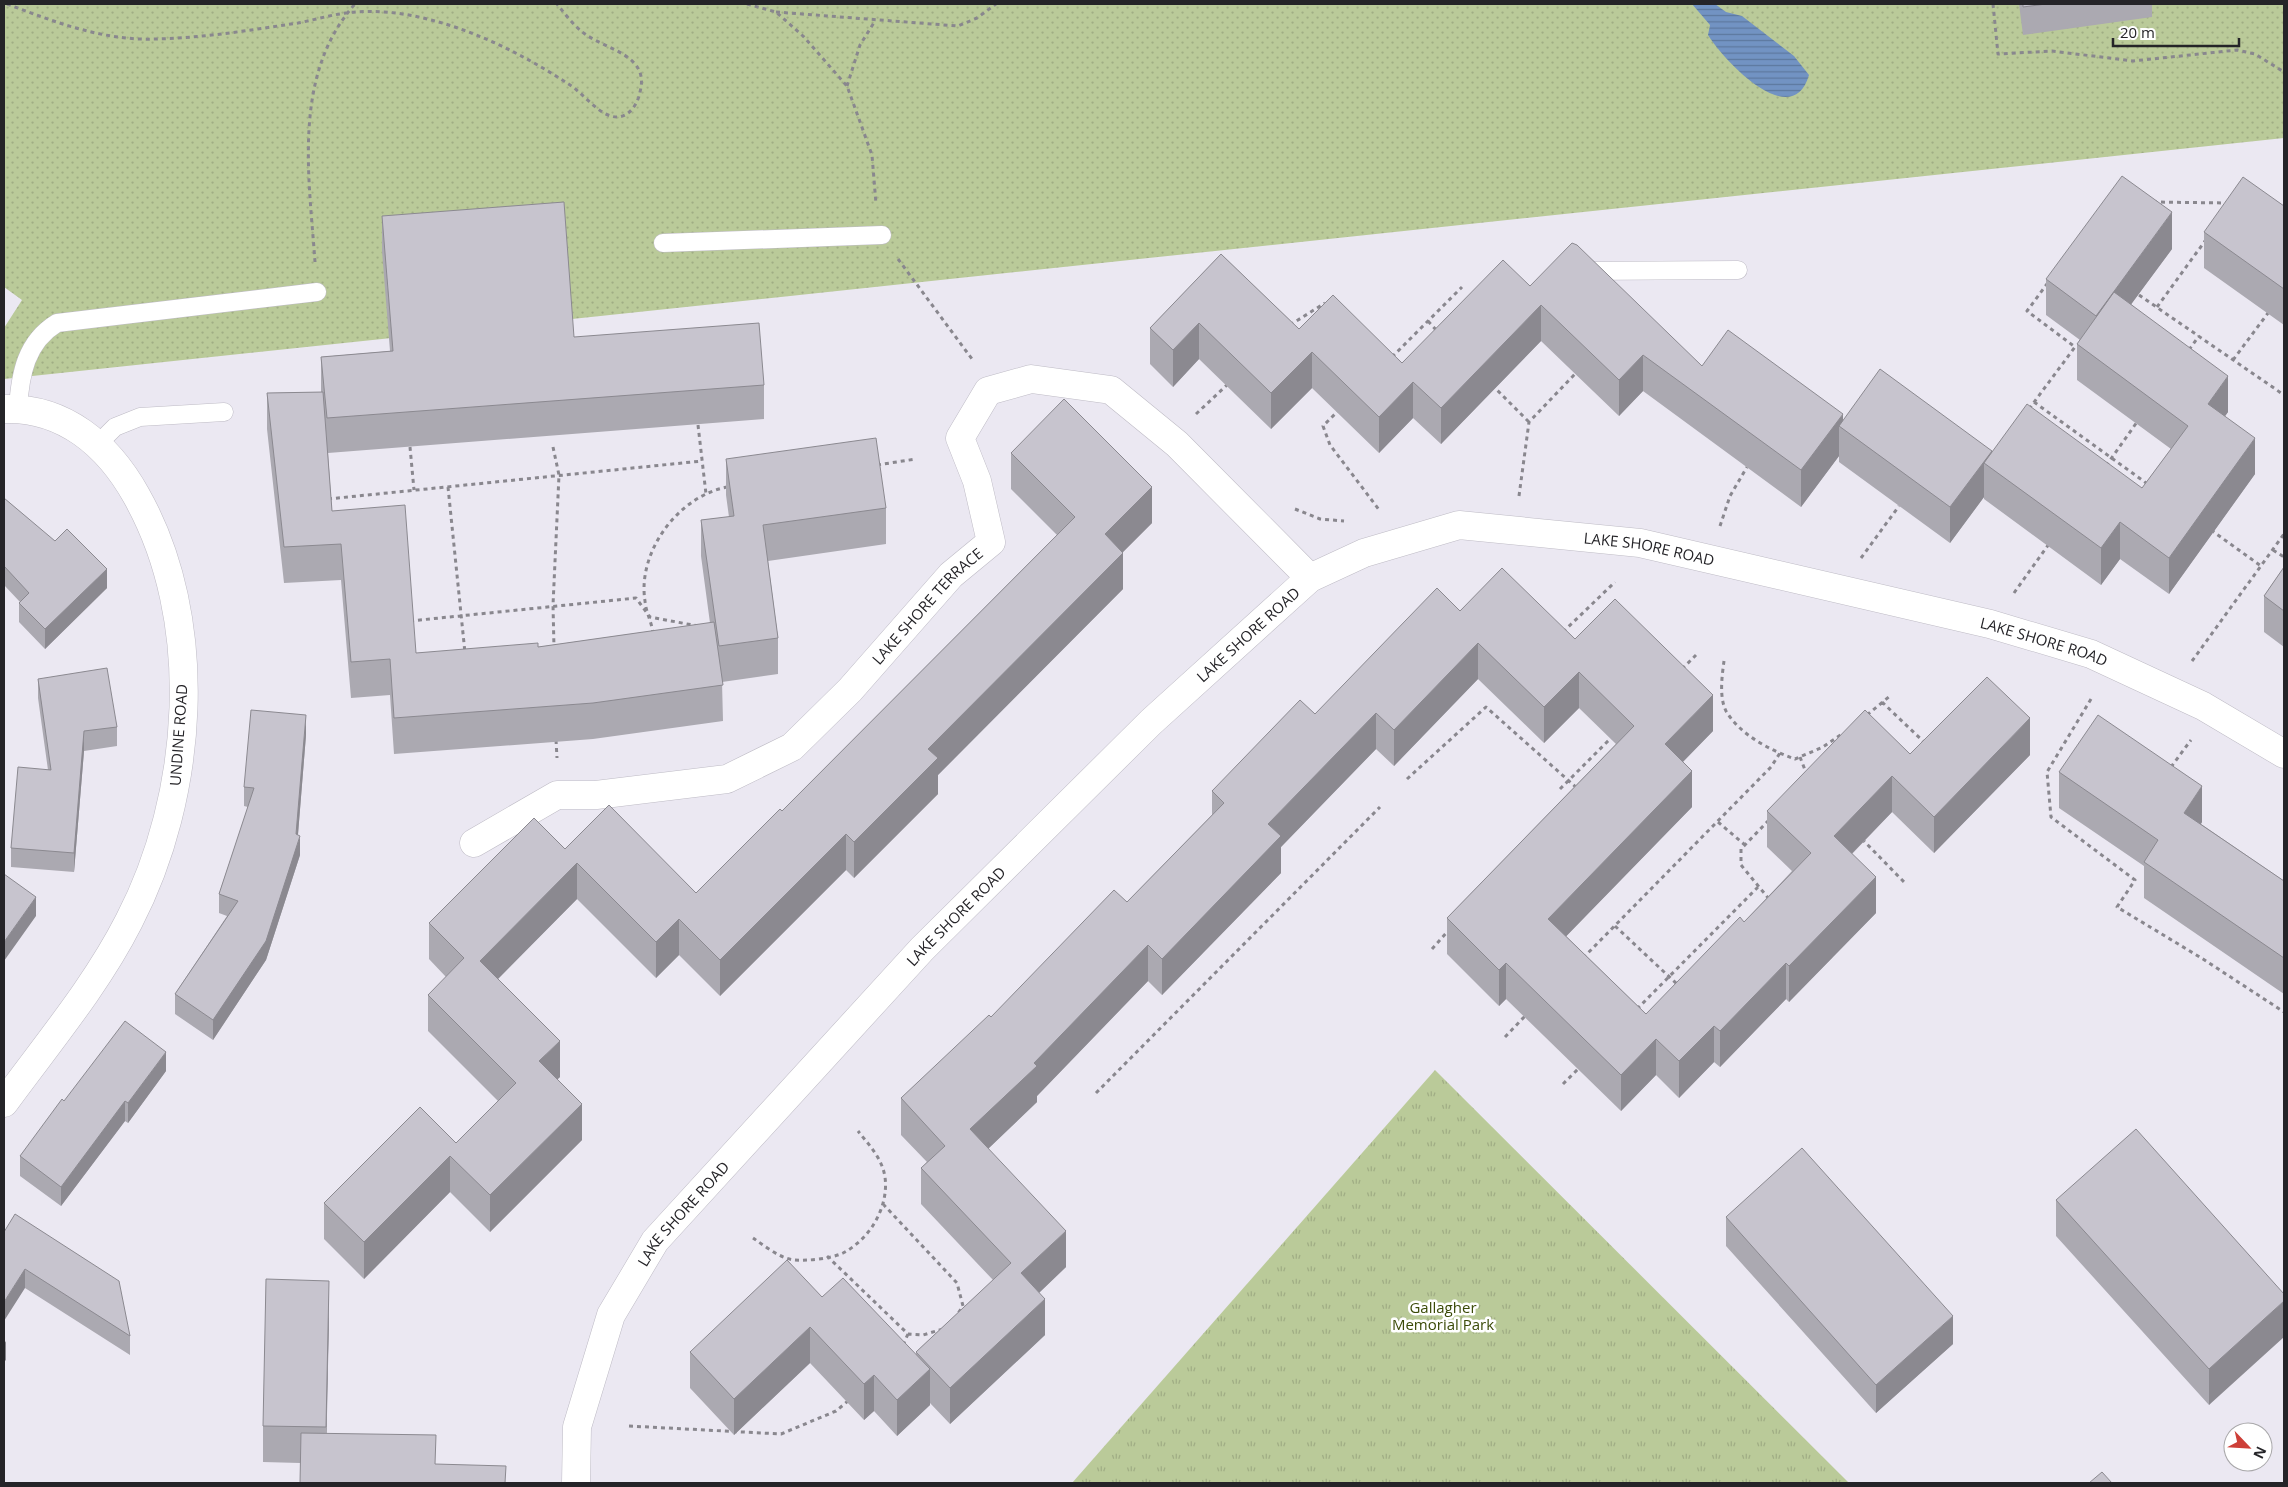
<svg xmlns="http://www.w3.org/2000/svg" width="2288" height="1487" font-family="'Open Sans',sans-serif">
<defs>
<pattern id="grass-dots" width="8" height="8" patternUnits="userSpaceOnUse" patternTransform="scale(1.25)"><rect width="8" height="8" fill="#baca99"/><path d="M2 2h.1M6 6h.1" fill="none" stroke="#a0ad84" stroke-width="1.8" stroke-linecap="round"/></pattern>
<pattern id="park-tufts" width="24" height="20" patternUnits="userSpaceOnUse" patternTransform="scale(1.25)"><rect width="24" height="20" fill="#baca99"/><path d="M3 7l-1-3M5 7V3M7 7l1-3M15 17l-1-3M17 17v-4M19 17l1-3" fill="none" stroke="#a0ad84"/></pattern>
<pattern id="water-rules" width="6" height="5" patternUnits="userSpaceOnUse" patternTransform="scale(1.25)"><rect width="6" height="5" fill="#7293c3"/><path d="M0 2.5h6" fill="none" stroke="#5d789e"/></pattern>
</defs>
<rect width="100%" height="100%" fill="#ebe8f2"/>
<!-- grass -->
<path fill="url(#grass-dots)" d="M 4,4 L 2284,4 L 2284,138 L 4,379 L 4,328 L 22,300 L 4,287 Z"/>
<!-- park -->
<path fill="url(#park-tufts)" d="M 1435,1070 L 1849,1483 L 1072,1483 Z"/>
<!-- water -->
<path fill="url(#water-rules)" d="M 1692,4 L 1715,4 L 1726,12 L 1742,16 L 1794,56 L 1809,75 C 1792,133 1724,61 1708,35 L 1710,25 Z"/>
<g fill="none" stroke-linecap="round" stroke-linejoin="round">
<defs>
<path id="service" d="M 663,243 L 882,235
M 1579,271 L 1738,270
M 18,409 C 20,374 26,342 57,323 L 317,292
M 98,444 L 115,427 L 140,417 L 224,412"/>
<g id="minor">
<path d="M 4,409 C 64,407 108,445 136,495 C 207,620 194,796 129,921 C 96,986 47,1044 4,1103"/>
<path id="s1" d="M 474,843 L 557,795 L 596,795 L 727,779 L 792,747 L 850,690 L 951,575 L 991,542 L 977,481 L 960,438 L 988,391 L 1031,379 L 1111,390 L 1177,444 L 1310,578"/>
<path id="s2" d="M 576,1483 L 577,1427 L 611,1315 L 655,1241 L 922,949 L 1151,722 L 1310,578 L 1364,553 L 1459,525 L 1640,543 L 1990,624 L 2091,654 L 2203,706 L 2284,754"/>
</g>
</defs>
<!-- service casing -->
<use href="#service" stroke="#bebbc5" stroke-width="19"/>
<!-- minor casing -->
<use href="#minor" stroke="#bebbc5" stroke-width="29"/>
<!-- path -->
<path stroke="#89878e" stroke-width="3" stroke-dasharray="4 4" stroke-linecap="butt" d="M 7,4 C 55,22 103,41 156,39 C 203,38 251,30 298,23 C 314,20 330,15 346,13 C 375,9 406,13 435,21 C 483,34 529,58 570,85 C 584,94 600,117 617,117 C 630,117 638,103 640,92 C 650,55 607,50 585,34 C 574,26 565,14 557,4
M 747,4 L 776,12 L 803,36 L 847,86 L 872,155 L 876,204
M 1993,4 L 1998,54 L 2052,51 L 2133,61 L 2237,50 L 2255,54 L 2284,72
M 776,12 L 958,26 L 977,18 L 996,4
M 847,86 L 860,45 L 875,21
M 2153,202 L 2227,203
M 898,259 L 972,359
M 315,262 C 309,176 292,75 355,4
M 2139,295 L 2284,395
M 2157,307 L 2205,241
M 1428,321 L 1438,332
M 1290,325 L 1325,303
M 2189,350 L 2199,336
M 1392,357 L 1462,287
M 2233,360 L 2268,313
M 1492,385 L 1529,422
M 2034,402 L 2149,485
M 1340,409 L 1323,426 L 1330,445 L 1380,511
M 2029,409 L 2075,347 L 2027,311 L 2047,284
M 1196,414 L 1229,383
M 698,425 L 706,494
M 410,447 L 414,490
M 553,447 L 559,475 L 553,605 L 554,648
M 877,465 L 916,459
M 2106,466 L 2137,422
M 448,487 L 465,653
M 1519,496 L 1529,422 L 1575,374
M 328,499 L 702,461
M 1295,509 L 1320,519 L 1344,521
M 1720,526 L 1730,496 L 1747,467
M 2211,530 L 2261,566
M 2273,550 L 2284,557
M 1861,558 L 1899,506
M 2014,593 L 2049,544
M 410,621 L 636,598 L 650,617 L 698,626
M 1563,632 L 1615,582
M 653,634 C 652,622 646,613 645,601 C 637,552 679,495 728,487
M 1724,661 C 1722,676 1719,697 1726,711 C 1740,735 1770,750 1795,759 L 1823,747 L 1842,734
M 2192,661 L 2284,534
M 1682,669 L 1696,655
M 2091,699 L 2047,772 L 2051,817 L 2135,880 L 2117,907 L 2203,959 L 2284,1012
M 1882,702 L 1925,743
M 1867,715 L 1890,696
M 556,740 L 557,758
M 1800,757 L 1807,775
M 2171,767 L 2191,740
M 1407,779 L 1486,707 L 1578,789
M 1560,789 L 1613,736
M 1718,822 L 1745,845
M 1862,839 L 1904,882
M 1769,899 L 1741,865 L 1741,849 L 1770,819
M 1615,926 L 1678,985
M 1432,949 L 1448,931
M 1583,958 L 1771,767 L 1780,753
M 1637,1009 L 1758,887
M 1505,1037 L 1527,1014
M 1563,1084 L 1580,1067
M 1096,1093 L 1380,807
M 883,1204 L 957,1283 L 963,1306 L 957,1315
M 753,1238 C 765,1246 779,1258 794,1260 C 807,1261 830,1259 843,1253 C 870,1239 889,1207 885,1177 C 882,1158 869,1145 858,1131
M 827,1256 L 908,1334 L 923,1335 L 943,1329
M 903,1345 L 908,1334
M 629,1426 L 781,1434 L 836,1411 L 848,1401"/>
<!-- service -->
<use href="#service" stroke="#fff" stroke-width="18"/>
<!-- minor -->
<use href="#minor" stroke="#fff" stroke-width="28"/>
</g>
<!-- wall -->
<path fill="#aba9b1" d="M 2019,4 L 2152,4 L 2152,17 L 2023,35 Z
M 2284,206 L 2284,325 L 2204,268 L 2204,232 Z
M 382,216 L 574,337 L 764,385 L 764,419 L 328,453 L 332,511 L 416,653 L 538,647 L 710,623 L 701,556 L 701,520 L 729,517 L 726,495 L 726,459 L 886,508 L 886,544 L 768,561 L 778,638 L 778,674 L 722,682 L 723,721 L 593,739 L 394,754 L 390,695 L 351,698 L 341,580 L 284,583 L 267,429 L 267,393 L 321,392 L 321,357 L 390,351 L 382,251 Z
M 2172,249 L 2131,304 L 2228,412 L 2225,416 L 2255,474 L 2169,594 L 2120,559 L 2101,585 L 1984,499 L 1984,497 L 1950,543 L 1839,462 L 1839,456 L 1801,507 L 1643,391 L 1619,416 L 1541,341 L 1441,444 L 1413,418 L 1379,453 L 1312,388 L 1271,429 L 1199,359 L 1173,387 L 1150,364 L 1150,328 L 1221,254 L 1299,329 L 1402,363 L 1530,286 L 1702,366 L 1843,421 L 1992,452 L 2142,488 L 2171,449 L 2077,380 L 2077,344 L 2080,340 L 2046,315 L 2046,279 Z
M 1011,453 L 1152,523 L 1123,552 L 1123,589 L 938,775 L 938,794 L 854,878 L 846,870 L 720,996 L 679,955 L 656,978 L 577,899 L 498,979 L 560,1077 L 557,1079 L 582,1140 L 490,1232 L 450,1192 L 364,1279 L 324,1239 L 324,1203 L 456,1143 L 498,1101 L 428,1031 L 428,995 L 446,977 L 429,959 L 429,923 L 565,849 L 696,893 L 782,811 L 1057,535 L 1011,489 Z
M 4,498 L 107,588 L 45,649 L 19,622 L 19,603 L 20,602 L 4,585 Z
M 2284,567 L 2284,647 L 2264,632 L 2264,596 Z
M 1460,611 L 1575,639 L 1713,731 L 1683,762 L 1692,807 L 1566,936 L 1646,1014 L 1744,922 L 1792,871 L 1767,847 L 1767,811 L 1910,754 L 2030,755 L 1934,853 L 1892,812 L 1852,854 L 1876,913 L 1789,1002 L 1786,999 L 1720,1067 L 1714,1062 L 1679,1098 L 1656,1075 L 1621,1111 L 1506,999 L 1499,1006 L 1447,954 L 1447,918 L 1616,744 L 1579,708 L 1544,743 L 1478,679 L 1394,766 L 1376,749 L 1281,847 L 1281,873 L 1162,995 L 1148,981 L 1037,1096 L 1037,1102 L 988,1149 L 1066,1267 L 1039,1293 L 1045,1335 L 950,1424 L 930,1403 L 930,1405 L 897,1436 L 874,1411 L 864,1420 L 810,1363 L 734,1435 L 690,1388 L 690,1352 L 822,1297 L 916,1355 L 916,1352 L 993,1280 L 921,1204 L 921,1168 L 927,1162 L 901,1135 L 901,1098 L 991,1017 L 1127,902 L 1212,815 L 1212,791 L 1315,714 Z
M 38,679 L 117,727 L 117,746 L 84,751 L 74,872 L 11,867 L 11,848 L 48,770 L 38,698 Z
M 306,735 L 298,835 L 300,855 L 266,960 L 213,1040 L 175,1014 L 175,994 L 227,916 L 219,913 L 219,894 L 248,807 L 244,806 L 244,787 Z
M 2059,772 L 2202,822 L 2201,824 L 2284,881 L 2284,994 L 2144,898 L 2144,866 L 2059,808 Z
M 166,1071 L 128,1123 L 125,1121 L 61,1206 L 20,1176 L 20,1156 L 64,1101 Z
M 2056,1200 L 2284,1294 L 2209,1405 L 2056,1236 Z
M 1726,1217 L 1953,1344 L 1876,1413 L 1726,1246 Z
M 4,1232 L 130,1336 L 130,1355 L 25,1288 Z
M 329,1317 L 326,1433 L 300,1463 L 263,1462 L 263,1426 Z"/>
<!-- shaded-wall -->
<path fill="#8b8990" d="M 2172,212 L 2172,249 L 2096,352 L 2096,316 Z
M 1541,305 L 1541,341 L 1441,444 L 1441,408 Z
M 1199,323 L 1199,359 L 1173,387 L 1173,350 Z
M 1312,352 L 1312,388 L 1271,429 L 1271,393 Z
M 1643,355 L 1643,391 L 1619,416 L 1619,380 Z
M 2228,376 L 2228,412 L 2208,440 L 2208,404 Z
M 1413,382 L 1413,418 L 1379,453 L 1379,417 Z
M 1843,414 L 1843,429 L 1839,426 L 1839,456 L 1801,507 L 1801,470 Z
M 2255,438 L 2255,474 L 2169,594 L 2169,558 Z
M 1992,451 L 1992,468 L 1984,463 L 1984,497 L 1950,543 L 1950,507 Z
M 1152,487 L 1152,523 L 1105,570 L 1105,534 Z
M 2120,522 L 2120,559 L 2101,585 L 2101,548 Z
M 1123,553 L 1123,589 L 938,775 L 938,794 L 854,878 L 854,842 L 928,749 Z
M 107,569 L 107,588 L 45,649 L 45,629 Z
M 1478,643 L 1478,679 L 1394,766 L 1394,730 Z
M 1579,672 L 1579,708 L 1544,743 L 1544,707 Z
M 1713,695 L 1713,731 L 1665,780 L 1665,744 Z
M 1376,713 L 1376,749 L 1281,847 L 1281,873 L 1162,995 L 1162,959 L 1268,824 Z
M 306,715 L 306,735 L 297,846 L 300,836 L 300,855 L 266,960 L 213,1040 L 213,1020 L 296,834 Z
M 2030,718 L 2030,755 L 1934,853 L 1934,817 Z
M 84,731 L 84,751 L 74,872 L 74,853 Z
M 1692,771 L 1692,807 L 1548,955 L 1548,919 Z
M 1892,776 L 1892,812 L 1834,872 L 1834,836 Z
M 2202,786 L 2202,822 L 2184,849 L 2184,813 Z
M 846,834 L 846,870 L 720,996 L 720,960 Z
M 577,863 L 577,899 L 480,997 L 480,961 Z
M 1876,877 L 1876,913 L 1789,1002 L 1789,966 Z
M 36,897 L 36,916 L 4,961 L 4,942 Z
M 679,919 L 679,955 L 656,978 L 656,942 Z
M 1148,945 L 1148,981 L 1037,1096 L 1037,1102 L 970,1166 L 970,1129 Z
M 1506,963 L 1506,999 L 1499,1006 L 1499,970 Z
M 1786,963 L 1786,999 L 1720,1067 L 1720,1031 Z
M 1714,1026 L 1714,1062 L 1679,1098 L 1679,1061 Z
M 1656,1039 L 1656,1075 L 1621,1111 L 1621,1075 Z
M 560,1041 L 560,1077 L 539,1098 L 539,1061 Z
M 166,1052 L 166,1071 L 128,1123 L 128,1103 Z
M 125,1101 L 125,1121 L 61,1206 L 61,1187 Z
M 582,1104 L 582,1140 L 490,1232 L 490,1195 Z
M 450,1156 L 450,1192 L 364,1279 L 364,1242 Z
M 1066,1231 L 1066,1267 L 1021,1310 L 1021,1273 Z
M 25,1269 L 25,1288 L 4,1321 L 4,1302 Z
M 329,1281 L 329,1317 L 326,1463 L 326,1427 Z
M 1045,1299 L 1045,1335 L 950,1424 L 950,1388 Z
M 2284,1301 L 2284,1337 L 2209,1405 L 2209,1369 Z
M 1953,1316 L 1953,1344 L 1876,1413 L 1876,1385 Z
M 810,1327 L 810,1363 L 734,1435 L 734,1399 Z
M 6,1341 L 6,1360 L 4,1362 L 4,1344 Z
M 930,1369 L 930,1405 L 897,1436 L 897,1400 Z
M 874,1375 L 874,1411 L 864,1420 L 864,1384 Z"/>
<!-- building -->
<path fill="#c7c4ce" stroke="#8b8990" d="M 2023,4 L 2046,4 L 2023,7 Z
M 2122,176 L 2172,212 L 2096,316 L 2046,279 Z
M 2243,177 L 2284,206 L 2284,289 L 2204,232 Z
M 564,202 L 574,337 L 759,323 L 764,385 L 327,418 L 321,357 L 393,351 L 382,216 Z
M 1572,243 L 1577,245 L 1702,366 L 1728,330 L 1843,414 L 1801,470 L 1643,355 L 1619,380 L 1541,305 L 1441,408 L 1413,382 L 1379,417 L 1312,352 L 1271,393 L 1199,323 L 1173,350 L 1150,328 L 1221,254 L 1299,329 L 1333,295 L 1402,363 L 1503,260 L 1530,286 Z
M 2114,292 L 2228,376 L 2208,404 L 2255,438 L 2169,558 L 2120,522 L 2101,548 L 1984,463 L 2027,404 L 2142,488 L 2188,426 L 2077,344 Z
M 1880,369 L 1992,451 L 1950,507 L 1839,426 Z
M 323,392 L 332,511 L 405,505 L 416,653 L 538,643 L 538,647 L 714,622 L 723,685 L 593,703 L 394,718 L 390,659 L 351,662 L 341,544 L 284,547 L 267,393 Z
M 1064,399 L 1152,487 L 1105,534 L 1123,553 L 928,749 L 938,758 L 854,842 L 846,834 L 720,960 L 679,919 L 656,942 L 577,863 L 480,961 L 560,1041 L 539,1061 L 582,1104 L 490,1195 L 450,1156 L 364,1242 L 324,1203 L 420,1107 L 456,1143 L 516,1083 L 428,995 L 464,958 L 429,923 L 534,818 L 565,849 L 609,805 L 696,893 L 780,809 L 782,811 L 1075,517 L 1011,453 Z
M 876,438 L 886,508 L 763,525 L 778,638 L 719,646 L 701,520 L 734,516 L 726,459 Z
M 4,498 L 55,541 L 67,529 L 107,569 L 45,629 L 19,603 L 29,593 L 4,566 Z
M 2284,567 L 2284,611 L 2264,596 Z
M 1502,568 L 1575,639 L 1615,599 L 1713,695 L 1665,744 L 1692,771 L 1548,919 L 1646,1014 L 1740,917 L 1744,922 L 1811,853 L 1767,811 L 1865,710 L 1910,754 L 1987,677 L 2030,718 L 1934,817 L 1892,776 L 1834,836 L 1876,877 L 1789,966 L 1786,963 L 1720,1031 L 1714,1026 L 1679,1061 L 1656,1039 L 1621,1075 L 1506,963 L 1499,970 L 1447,918 L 1634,726 L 1579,672 L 1544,707 L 1478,643 L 1394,730 L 1376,713 L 1268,824 L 1281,836 L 1162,959 L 1148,945 L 1034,1063 L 1037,1066 L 970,1129 L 1066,1231 L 1021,1273 L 1045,1299 L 950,1388 L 916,1352 L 1011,1263 L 921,1168 L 945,1146 L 901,1098 L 989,1015 L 991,1017 L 1114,890 L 1127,902 L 1224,803 L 1212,791 L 1300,700 L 1315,714 L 1437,588 L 1460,611 Z
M 107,668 L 117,727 L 84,731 L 74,853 L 11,848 L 18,767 L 51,770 L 38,679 Z
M 251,710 L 306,715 L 296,834 L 300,836 L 266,941 L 213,1020 L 175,994 L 238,901 L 219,894 L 254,788 L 244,787 Z
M 2098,715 L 2202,786 L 2184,813 L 2284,881 L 2284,958 L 2144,862 L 2158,840 L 2059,772 Z
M 4,874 L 36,897 L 4,942 Z
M 125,1021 L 166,1052 L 128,1103 L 125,1101 L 61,1187 L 20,1156 L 62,1099 L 64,1101 Z
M 2136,1129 L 2284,1294 L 2284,1301 L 2209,1369 L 2056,1200 Z
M 1802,1148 L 1953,1316 L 1876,1385 L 1726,1217 Z
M 15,1214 L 119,1281 L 130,1336 L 25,1269 L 4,1302 L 4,1232 Z
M 787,1260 L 822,1297 L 843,1278 L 930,1369 L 897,1400 L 874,1375 L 864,1384 L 810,1327 L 734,1399 L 690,1352 Z
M 266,1279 L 329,1281 L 326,1427 L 263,1426 Z
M 301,1433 L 436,1435 L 435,1464 L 506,1466 L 505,1483 L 300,1483 Z
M 2102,1472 L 2112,1483 L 2089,1483 Z"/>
<g text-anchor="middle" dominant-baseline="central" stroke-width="5" stroke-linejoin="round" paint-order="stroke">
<!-- street labels -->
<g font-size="15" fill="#252428" stroke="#fff">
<text stroke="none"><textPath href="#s2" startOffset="1542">LAKE SHORE ROAD</textPath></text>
<text stroke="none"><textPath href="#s1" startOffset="535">LAKE SHORE TERRACE</textPath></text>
<text stroke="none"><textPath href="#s2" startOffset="1108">LAKE SHORE ROAD</textPath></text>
<text stroke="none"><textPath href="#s2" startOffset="1948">LAKE SHORE ROAD</textPath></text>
<text transform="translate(178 735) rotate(-86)">UNDINE ROAD</text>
<text stroke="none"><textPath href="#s2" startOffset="702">LAKE SHORE ROAD</textPath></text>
<text stroke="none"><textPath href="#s2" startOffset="298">LAKE SHORE ROAD</textPath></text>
</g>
<!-- park labels -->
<g font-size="15" fill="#3a4a07" stroke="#fff">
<text x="1443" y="1307">Gallagher<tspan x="1443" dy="17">Memorial Park</tspan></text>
</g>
</g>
<!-- border -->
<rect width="2288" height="1487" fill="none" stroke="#252428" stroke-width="10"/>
<!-- north arrow -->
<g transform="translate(2248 1447) rotate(115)"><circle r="24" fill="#ffffff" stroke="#a8a7a9"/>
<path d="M0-4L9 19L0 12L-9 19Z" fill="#cd3f38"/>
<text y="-8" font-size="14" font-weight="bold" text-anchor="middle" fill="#252428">N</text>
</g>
<!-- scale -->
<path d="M2113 38v8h126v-8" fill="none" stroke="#252428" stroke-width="2.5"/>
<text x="2120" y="38" font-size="15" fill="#252428" stroke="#ffffff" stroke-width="4" paint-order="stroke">20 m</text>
</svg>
